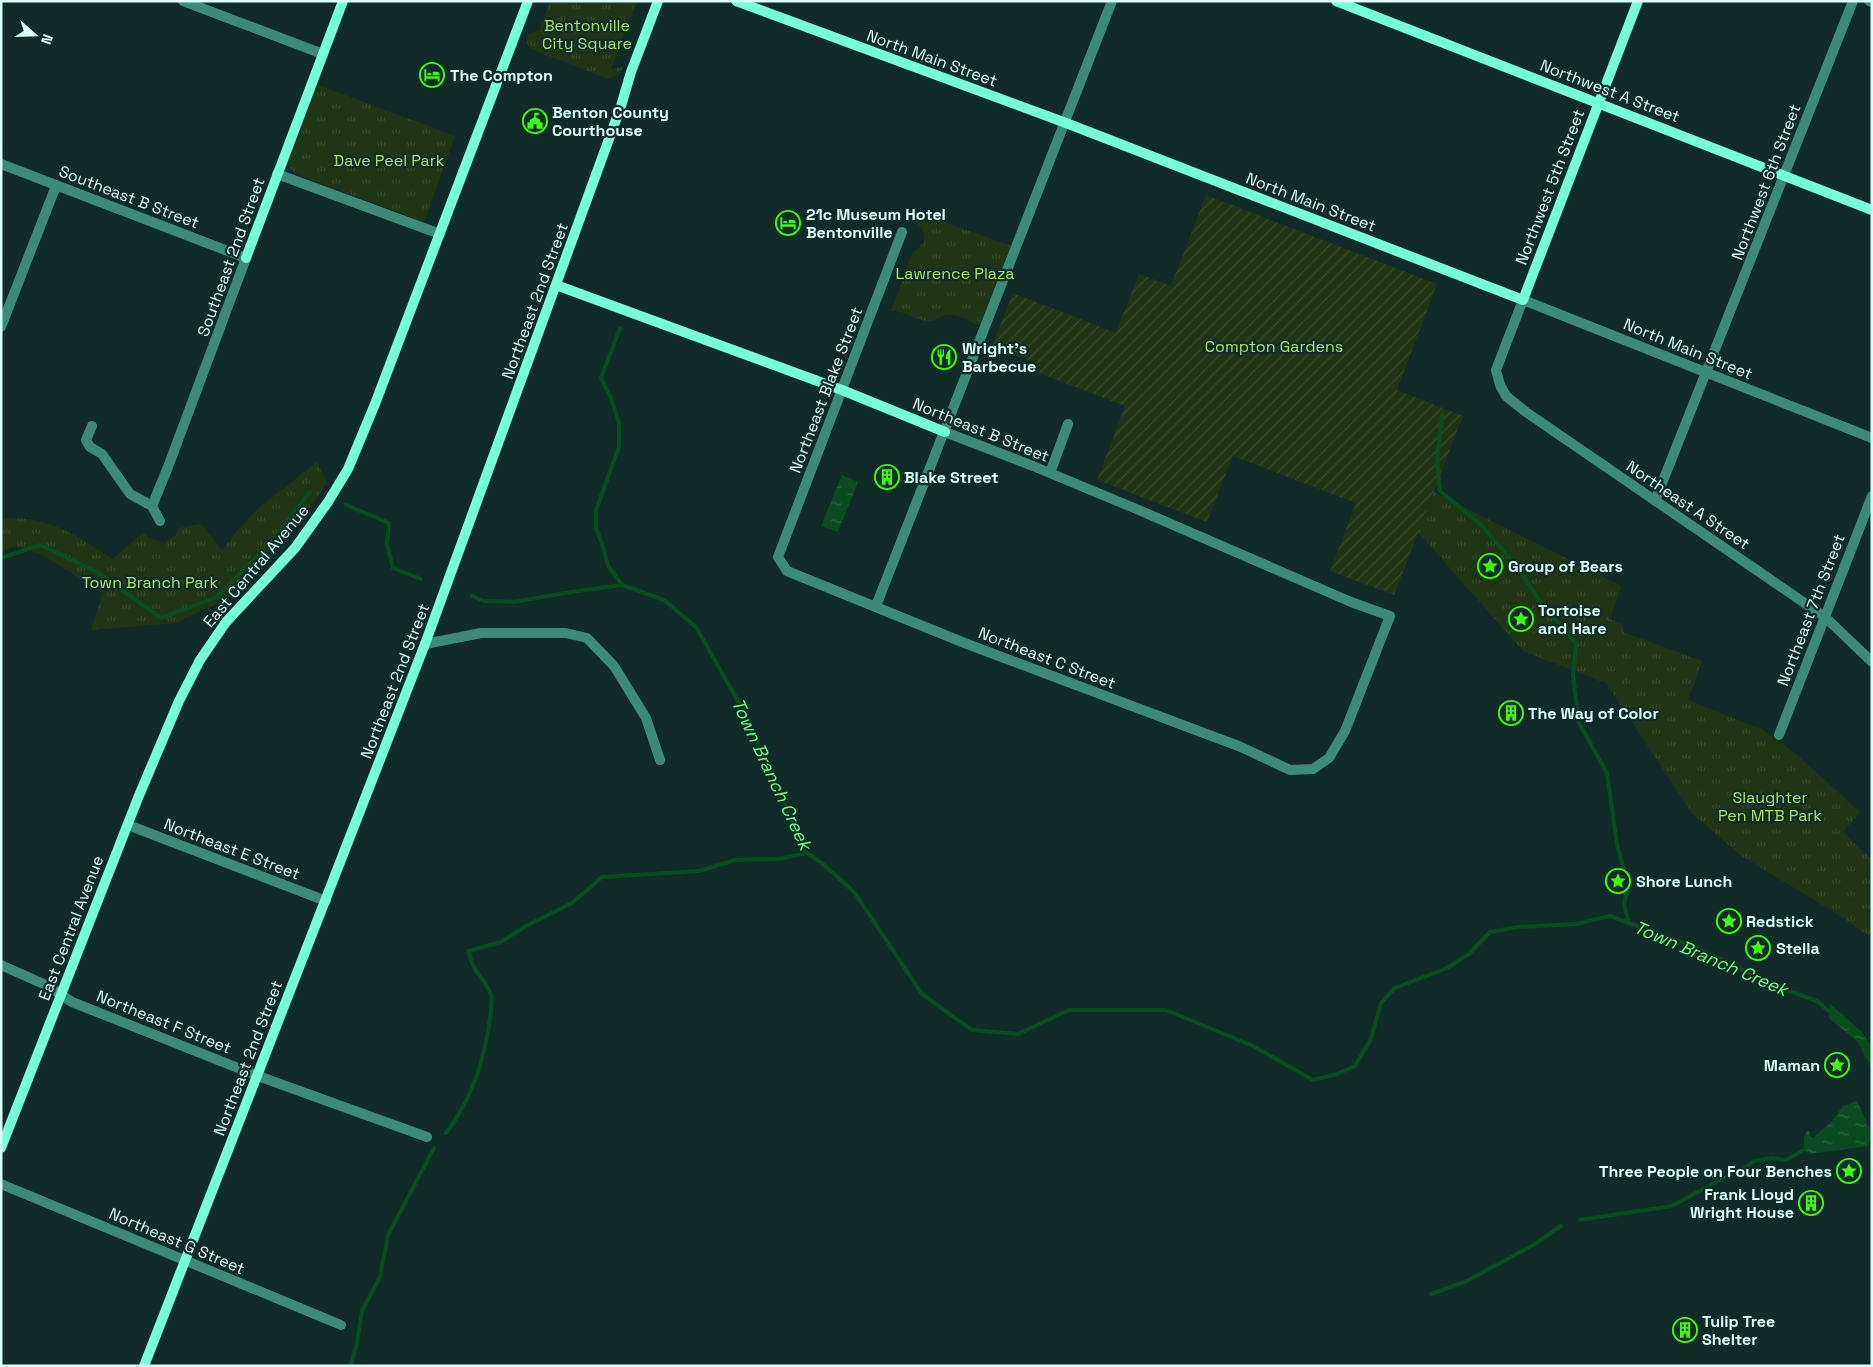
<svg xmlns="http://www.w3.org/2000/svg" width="1873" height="1367" font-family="'Space Grotesk',sans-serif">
<defs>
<pattern id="grass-tufts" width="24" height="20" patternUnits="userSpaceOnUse" patternTransform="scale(1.25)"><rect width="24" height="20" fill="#1f3614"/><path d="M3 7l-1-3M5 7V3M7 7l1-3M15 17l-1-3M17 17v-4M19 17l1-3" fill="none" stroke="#344a2b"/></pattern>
<pattern id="garden-furrows" width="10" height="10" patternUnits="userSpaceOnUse" patternTransform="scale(1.25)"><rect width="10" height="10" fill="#1f3614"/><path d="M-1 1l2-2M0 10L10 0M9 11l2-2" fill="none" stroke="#344a2b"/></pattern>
<pattern id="water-ripples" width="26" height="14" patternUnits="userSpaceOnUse" patternTransform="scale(1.25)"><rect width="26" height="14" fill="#0a4c20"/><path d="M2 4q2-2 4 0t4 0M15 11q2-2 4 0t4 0" fill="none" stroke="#2d6741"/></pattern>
</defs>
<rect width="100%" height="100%" fill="#112c28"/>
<!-- grass -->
<path fill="url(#grass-tufts)" d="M 550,1 L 637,1 L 611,69 L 623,67 C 620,75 614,78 606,78 L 531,49 L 527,43 L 527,34 L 539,31 Z
M 318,85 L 455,136 L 424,222 L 294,173 L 288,165 Z
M 919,213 L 1011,246 L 979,325 C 970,321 955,312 945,315 C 938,318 934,322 926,321 C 914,319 904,310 891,311 L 913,252 C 928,243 928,233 915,221 Z
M 317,462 L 327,483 L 293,532 L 235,595 L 175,623 L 91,630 L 103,593 L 44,556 L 17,546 L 1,551 L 1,519 C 46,514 77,536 113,559 L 144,532 L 149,538 L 163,542 L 175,536 L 179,528 L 201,524 L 222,550 L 236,532 L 260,507 Z
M 1434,492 L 1621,586 L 1610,619 L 1624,625 L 1623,632 L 1702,661 L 1688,700 L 1761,729 L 1796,754 L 1860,812 L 1843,832 L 1872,860 L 1872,938 L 1834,912 L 1740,855 L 1692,813 L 1606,683 L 1523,651 L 1418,532 Z"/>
<!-- garden -->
<path fill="url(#garden-furrows)" d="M 1206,195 L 1437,284 L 1397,390 L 1463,416 L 1394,595 L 1330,571 L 1356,503 L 1233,456 L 1207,522 L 1097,480 L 1125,406 L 1036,372 L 1039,364 L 992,346 L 1013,293 L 1116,333 L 1139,274 L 1171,286 Z"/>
<!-- water -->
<path fill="url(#water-ripples)" d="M 842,475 L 858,482 L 838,532 L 821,526 Z
M 1830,1004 L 1862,1032 L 1872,1047 L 1872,1069 L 1858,1042 L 1829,1018 Z
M 1857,1101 L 1872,1134 L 1868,1146 L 1810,1154 L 1804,1150 L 1804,1137 L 1807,1131 L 1809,1131 L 1810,1136 L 1813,1138 L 1832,1121 L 1843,1106 Z"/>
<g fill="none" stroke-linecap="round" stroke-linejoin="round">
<!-- stream -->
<path stroke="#0a4c20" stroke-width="4" d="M 620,328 L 601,378 L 611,398 L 619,423 L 619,447 L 596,510 L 596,528 L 604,549 L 608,566 L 622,585
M 1442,415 L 1437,460 L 1440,491 L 1481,525 L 1516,565 L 1539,600 L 1576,644 L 1573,675 L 1579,723 L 1607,773 L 1617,845 L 1628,884 L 1624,905 L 1629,923
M 346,505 L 389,523 L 387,544 L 393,568 L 421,579
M 1,558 L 40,545 L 95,571 L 161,618 L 217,597 L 271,542 L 310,492
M 472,596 L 484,601 L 514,602 L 571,592 L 622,585 L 664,600 L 696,627 L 739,703 L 807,853 L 823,864 L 855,893 L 922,994 L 972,1030 L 1018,1034 L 1069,1010 L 1166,1010 L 1253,1046 L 1313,1080 L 1337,1074 L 1355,1066 L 1371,1039 L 1381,1003 L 1395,988 L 1447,968 L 1469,954 L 1490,932 L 1518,927 L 1576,924 L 1610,916 L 1687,944 L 1732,964 L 1767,983 L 1817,1001 L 1832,1014
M 446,1133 C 471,1100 485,1059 490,1018 C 491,1011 493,1002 491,995 C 485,976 472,975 469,951 L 501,942 L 524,927 L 572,903 L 602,877 L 699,871 L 735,860 L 779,859 L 807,853
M 1580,1220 L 1672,1206 L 1720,1180 L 1740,1171 L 1754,1161 L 1771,1158 L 1786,1160 L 1804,1150
M 1431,1294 L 1467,1281 L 1535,1244 L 1561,1226
M 350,1366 L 356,1348 L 362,1311 L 380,1277 L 388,1235 L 434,1148"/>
<!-- street -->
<path stroke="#3b8b76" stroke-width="10" d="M 183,1 L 323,54
M 1869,1 L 1872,2
M 1,164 L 246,258 L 168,467 L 152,506 L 160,521
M 277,174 L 440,234
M 902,232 L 778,557 L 787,571 L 967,644 L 1241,747 L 1290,770 L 1313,769 L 1329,758 L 1345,731 L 1390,616 L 1351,602 L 1134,508 L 1033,466 L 945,432
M 1,327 L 56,186
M 92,426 L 86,440 L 90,447 L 102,454 L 130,494 L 152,506
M 1872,438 L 1523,300 L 1496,370 L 1500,385 L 1506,396 L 1526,412 L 1825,617 L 1872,662
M 1050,473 L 1068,424
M 1655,501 L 1853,1
M 876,606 L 1112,1
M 425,644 L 481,633 L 566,633 L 587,638 L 614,666 L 646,718 L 660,760
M 1779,735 L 1872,496
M 128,825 L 326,901
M 1,965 L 48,986 L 72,1002 L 258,1076 L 427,1137
M 1,1184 L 341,1325"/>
<!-- secondary -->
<path stroke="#73ffd8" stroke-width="10" d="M 736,1 L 1066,123 L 1523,300 L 1638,1
M 1336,1 L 1872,210
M 246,258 L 343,1
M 556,285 L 842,390 L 945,432
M 1,1148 L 138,798 L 179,701 L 200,660 L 226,622 L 295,548 L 328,502 L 348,469 L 375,404 L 528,1
M 144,1366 L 425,644 L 621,106 L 631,72 L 658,1"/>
</g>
<!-- icons -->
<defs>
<symbol id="hotel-ring" viewBox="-11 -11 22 22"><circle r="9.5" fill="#112c28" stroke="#3aff08" stroke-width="1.5"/><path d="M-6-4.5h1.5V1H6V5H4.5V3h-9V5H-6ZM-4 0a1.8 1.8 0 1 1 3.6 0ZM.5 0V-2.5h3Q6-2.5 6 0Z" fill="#3aff08"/></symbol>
<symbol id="civic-ring" viewBox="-11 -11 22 22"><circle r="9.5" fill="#112c28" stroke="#3aff08" stroke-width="1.5"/><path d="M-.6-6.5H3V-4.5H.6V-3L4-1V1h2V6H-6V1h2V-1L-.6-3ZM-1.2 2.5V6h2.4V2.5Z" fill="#3aff08"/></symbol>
<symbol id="restaurant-ring" viewBox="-11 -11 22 22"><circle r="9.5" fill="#112c28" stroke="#3aff08" stroke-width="1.5"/><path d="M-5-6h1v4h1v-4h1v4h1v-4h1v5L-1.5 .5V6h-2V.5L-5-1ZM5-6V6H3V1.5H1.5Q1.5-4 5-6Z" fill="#3aff08"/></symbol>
<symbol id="building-ring" viewBox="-11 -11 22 22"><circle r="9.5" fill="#112c28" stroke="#3aff08" stroke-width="1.5"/><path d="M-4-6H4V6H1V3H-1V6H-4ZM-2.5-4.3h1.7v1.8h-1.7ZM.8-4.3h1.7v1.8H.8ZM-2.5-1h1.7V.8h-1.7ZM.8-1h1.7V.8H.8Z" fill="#3aff08"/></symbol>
<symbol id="sight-ring" viewBox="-11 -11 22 22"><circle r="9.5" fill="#112c28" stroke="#3aff08" stroke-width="1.5"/><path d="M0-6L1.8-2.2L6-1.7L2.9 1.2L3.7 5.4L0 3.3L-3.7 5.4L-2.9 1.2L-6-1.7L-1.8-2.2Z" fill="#3aff08"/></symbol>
</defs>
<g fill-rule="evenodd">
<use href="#hotel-ring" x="418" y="61" width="28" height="28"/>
<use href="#civic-ring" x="521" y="107" width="28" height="28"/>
<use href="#hotel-ring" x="774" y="209" width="28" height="28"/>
<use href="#restaurant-ring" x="930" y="343" width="28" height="28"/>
<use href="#building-ring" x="873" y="463" width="28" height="28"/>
<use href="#sight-ring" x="1476" y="552" width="28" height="28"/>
<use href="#sight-ring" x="1507" y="605" width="28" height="28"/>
<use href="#building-ring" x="1497" y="699" width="28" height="28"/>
<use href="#sight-ring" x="1604" y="867" width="28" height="28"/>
<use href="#sight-ring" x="1715" y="907" width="28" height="28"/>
<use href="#sight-ring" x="1744" y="934" width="28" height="28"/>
<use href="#sight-ring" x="1823" y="1051" width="28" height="28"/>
<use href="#sight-ring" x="1835" y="1157" width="28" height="28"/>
<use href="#building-ring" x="1797" y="1189" width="28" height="28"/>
<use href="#building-ring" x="1671" y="1316" width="28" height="28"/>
</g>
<g text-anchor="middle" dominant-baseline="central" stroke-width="4.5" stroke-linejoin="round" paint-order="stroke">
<!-- park labels -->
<g font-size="16" fill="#aae364" stroke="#112c28">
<text x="587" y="25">Bentonville<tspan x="587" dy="18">City Square</tspan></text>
<text x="389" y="160">Dave Peel Park</text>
<text x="955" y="273">Lawrence Plaza</text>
<text x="1274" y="346">Compton Gardens</text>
<text x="150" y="582">Town Branch Park</text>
<text x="1770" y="797">Slaughter<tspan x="1770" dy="18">Pen MTB Park</tspan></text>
</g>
<!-- street labels -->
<g font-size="16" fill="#dcfff8" stroke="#112c28">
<text transform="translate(932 58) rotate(20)">North Main Street</text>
<text transform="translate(1610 91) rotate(21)">Northwest A Street</text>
<text transform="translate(1766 182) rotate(-69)">Northwest 6th Street</text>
<text transform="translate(1550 187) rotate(-69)">Northwest 5th Street</text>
<text transform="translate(129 197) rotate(21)">Southeast B Street</text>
<text transform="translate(1311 202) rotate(21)">North Main Street</text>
<text transform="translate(231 257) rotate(-70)">Southeast 2nd Street</text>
<text transform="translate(535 301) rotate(-70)">Northeast 2nd Street</text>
<text transform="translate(1688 349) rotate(22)">North Main Street</text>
<text transform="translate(826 390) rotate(-69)">Northeast Blake Street</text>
<text transform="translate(981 430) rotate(22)">Northeast B Street</text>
<text transform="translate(1688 505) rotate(34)">Northeast A Street</text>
<text transform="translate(256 566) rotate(-50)">East Central Avenue</text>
<text transform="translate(1811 610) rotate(-69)">Northeast 7th Street</text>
<text transform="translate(1047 658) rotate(21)">Northeast C Street</text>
<text transform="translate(395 681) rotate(-69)">Northeast 2nd Street</text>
<text transform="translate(232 849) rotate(21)">Northeast E Street</text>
<text transform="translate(71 928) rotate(-69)">East Central Avenue</text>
<text transform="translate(164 1022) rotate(22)">Northeast F Street</text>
<text transform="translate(248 1058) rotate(-69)">Northeast 2nd Street</text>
<text transform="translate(177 1241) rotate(23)">Northeast G Street</text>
</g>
<!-- poi labels -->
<g font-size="16" font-weight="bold" fill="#dcfff8" stroke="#112c28" text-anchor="start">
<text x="450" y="75">The Compton</text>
<text x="552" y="112">Benton County<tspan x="552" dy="18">Courthouse</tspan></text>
<text x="806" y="214">21c Museum Hotel<tspan x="806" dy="18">Bentonville</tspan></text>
<text x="962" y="348">Wright's<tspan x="962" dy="18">Barbecue</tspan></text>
<text x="904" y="477">Blake Street</text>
<text x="1508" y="566">Group of Bears</text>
<text x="1538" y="610">Tortoise<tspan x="1538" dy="18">and Hare</tspan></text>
<text x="1528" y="713">The Way of Color</text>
<text x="1636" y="881">Shore Lunch</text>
<text x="1746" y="921">Redstick</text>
<text x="1776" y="948">Stella</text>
<text x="1820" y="1065" text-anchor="end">Maman</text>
<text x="1832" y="1171" text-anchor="end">Three People on Four Benches</text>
<text x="1794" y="1194" text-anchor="end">Frank Lloyd<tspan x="1794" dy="18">Wright House</tspan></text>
<text x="1702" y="1321">Tulip Tree<tspan x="1702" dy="18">Shelter</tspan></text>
</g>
<!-- water labels -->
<g font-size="18" font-style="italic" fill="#6aff82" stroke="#112c28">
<text transform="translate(772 774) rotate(65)">Town Branch Creek</text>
<text transform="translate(1711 958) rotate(23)">Town Branch Creek</text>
</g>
</g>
<!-- border -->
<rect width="1873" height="1367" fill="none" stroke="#dcfff8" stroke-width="5"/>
<!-- north arrow -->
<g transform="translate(35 35) rotate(110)" stroke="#112c28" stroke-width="4" paint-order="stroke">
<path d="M0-4L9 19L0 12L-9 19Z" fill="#dcfff8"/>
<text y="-8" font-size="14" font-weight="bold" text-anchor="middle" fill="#dcfff8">N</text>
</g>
</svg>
